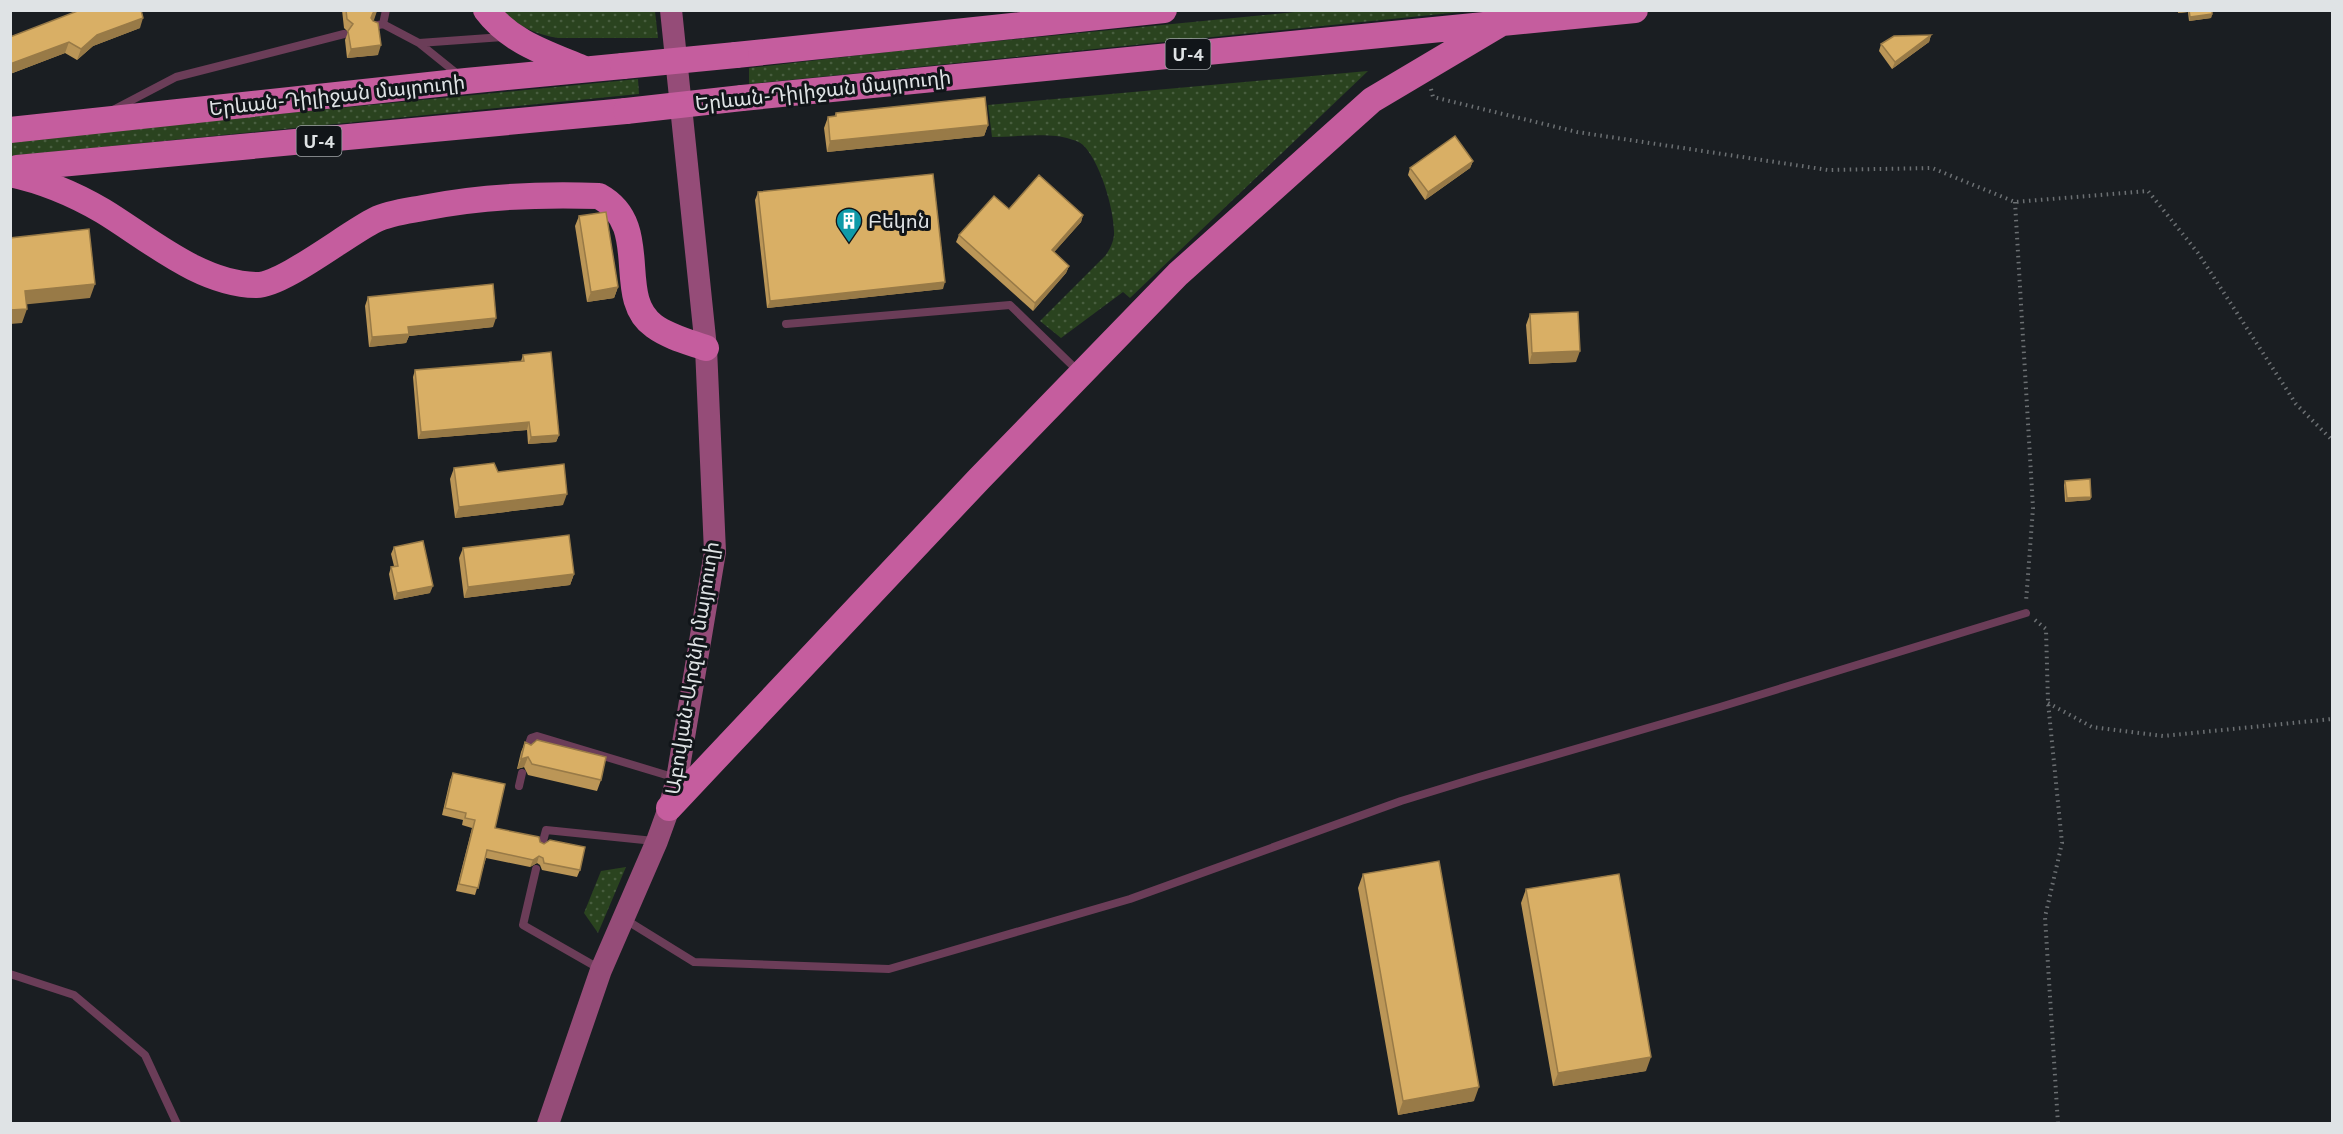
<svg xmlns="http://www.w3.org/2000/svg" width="2343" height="1134" font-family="'PT Sans','Noto Sans Armenian',sans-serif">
<defs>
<pattern id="grass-dots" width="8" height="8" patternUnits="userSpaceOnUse" patternTransform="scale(1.5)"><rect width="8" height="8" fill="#2a431f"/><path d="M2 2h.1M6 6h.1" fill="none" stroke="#485e3f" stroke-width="1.8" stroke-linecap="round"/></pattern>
</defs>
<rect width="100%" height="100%" fill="#1a1e22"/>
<!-- grass -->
<path fill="url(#grass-dots)" d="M 503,11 L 655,11 L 658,38 L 558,38 C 537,34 518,27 503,11 Z
M 1305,11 L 1471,11 L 749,84 L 749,68 L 905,50 Z
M 1368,71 L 1130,298 L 1123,292 L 1061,338 L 1040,321 L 1105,256 C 1110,249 1113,243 1114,235 C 1115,211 1100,161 1083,145 C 1080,142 1074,140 1070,139 C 1051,132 1013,137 992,137 L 988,105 Z
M 638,79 L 639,94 L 11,156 L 11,140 Z
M 626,867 L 598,933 L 584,913 L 601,871 Z"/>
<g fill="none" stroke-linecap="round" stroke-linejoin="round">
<!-- path -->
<path stroke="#6c7073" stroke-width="4" stroke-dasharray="1.5 4.5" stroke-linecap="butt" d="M 1431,89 L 1433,97 L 1577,132 L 1828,170 L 1932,168 L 2015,202 L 2148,191 L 2198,253 L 2296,404 L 2332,440
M 2015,202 L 2033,508 L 2026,602
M 2035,620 L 2046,629 L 2048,702 L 2062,843 L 2045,917 L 2058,1124
M 2048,703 L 2092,727 L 2163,736 L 2332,719"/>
<!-- service -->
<path stroke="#6b3d58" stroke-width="8" d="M 383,24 L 386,10
M 374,26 L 383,24 L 419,43 L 503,37
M 419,43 L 460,76
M 113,110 L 176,77 L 344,34
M 786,324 L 1010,305 L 1078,371
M 527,750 L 531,738 L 537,736 L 676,778
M 519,786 L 522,773
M 542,845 L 546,830 L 654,841
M 536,869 L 523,925 L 600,969
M 626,920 L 694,962 L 889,969 L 1130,899 L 1401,801 L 1479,777 L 1720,707 L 2026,613
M 10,974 L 74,995 L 145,1055 L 177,1124"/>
<!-- secondary -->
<path stroke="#954c78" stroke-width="22" d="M 548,1124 L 601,970 L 657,841 L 669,808 L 677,779 L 715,552 L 706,348 L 671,10"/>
<!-- trunk -->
<path stroke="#c55d9e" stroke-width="26" d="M 486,10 C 510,42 546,53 582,68
M 736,55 L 1164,10
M 742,98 L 1635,10
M 10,130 L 466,81 L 623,66
M 17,168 L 626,111
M 10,174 C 43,181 74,194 103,211 C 149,239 200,284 256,285 C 282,286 348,233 375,220 C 389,213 407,211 423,208 C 481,196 540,194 599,196 C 654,226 613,297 654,326 C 669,337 689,342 706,348
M 669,808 L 979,479 L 1178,274 L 1372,100 L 1500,24"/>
<!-- trunk-bridge -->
<path stroke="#c55d9e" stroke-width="26" d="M 623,66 L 736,55
M 626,111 L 742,98"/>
</g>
<!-- wall -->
<path fill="#bb9657" d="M 342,10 L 377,10 L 373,20 L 378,55 L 347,58 L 345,40 L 348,32 L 344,28 Z
M 2178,10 L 2213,10 L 2212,11 L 2212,14 L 2211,18 L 2189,21 L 2188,12 L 2178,13 Z
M 140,28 L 93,46 L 77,60 L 65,53 L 10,74 L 10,37 Z
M 1931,35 L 1929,42 L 1892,69 L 1879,51 L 1881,44 Z
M 836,113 L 988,125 L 984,136 L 827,152 L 824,128 L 828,117 L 834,117 Z
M 1473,161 L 1470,168 L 1425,200 L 1408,175 L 1410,168 Z
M 758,192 L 943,289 L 767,308 L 755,200 Z
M 1009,209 L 1083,215 L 1081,222 L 1054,252 L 1069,266 L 1066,273 L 1033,311 L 956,242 L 959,235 Z
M 579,216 L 618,287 L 614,298 L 587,302 L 575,226 Z
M 368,297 L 493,327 L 409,336 L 406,343 L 369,347 L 365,306 Z
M 1530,314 L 1576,362 L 1529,364 L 1526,325 Z
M 523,355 L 559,435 L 556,442 L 528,444 L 527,430 L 418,439 L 413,377 L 415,370 L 521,361 Z
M 454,468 L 498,472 L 563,505 L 455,518 L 450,479 Z
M 2065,481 L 2091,497 L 2090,500 L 2065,502 L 2064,485 Z
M 394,547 L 430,593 L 394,600 L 389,574 L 391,567 L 394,566 L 391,554 Z
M 463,548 L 574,574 L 570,585 L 464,598 L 459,558 Z
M 525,742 L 601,780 L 597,791 L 528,775 L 524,767 L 517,769 L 521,752 Z
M 453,773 L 495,828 L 540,842 L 580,870 L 577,877 L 542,870 L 540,865 L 537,863 L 530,867 L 486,858 L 475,895 L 456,891 L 472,828 L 462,825 L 463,820 L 442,815 L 450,780 Z
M 1363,874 L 1474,1101 L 1398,1115 L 1358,888 Z
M 1526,889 L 1646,1071 L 1553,1086 L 1521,903 Z"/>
<!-- shaded-wall -->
<path fill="#987a47" d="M 2179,10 L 2188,10 L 2188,12 L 2178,13 Z
M 377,11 L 374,20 L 370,22 L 373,13 Z
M 2212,14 L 2211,18 L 2189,21 L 2190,17 Z
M 143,18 L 140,28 L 93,46 L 77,60 L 81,49 L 97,35 Z
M 1931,35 L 1929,42 L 1892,69 L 1895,62 Z
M 69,42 L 65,53 L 10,74 L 10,64 Z
M 381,45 L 378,55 L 347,58 L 351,49 Z
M 988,125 L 984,136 L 827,152 L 830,141 Z
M 1473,161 L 1470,168 L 1425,200 L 1428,192 Z
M 1083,215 L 1081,222 L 1049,258 L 1052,250 Z
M 1069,266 L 1066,273 L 1033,311 L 1035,303 Z
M 945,282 L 943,289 L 767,308 L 770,301 Z
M 95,284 L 90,298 L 20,305 L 25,291 Z
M 618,287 L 614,298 L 587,302 L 591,292 Z
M 27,309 L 22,323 L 10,324 L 10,310 Z
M 496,318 L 493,327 L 409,336 L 406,343 L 369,347 L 372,337 L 408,327 Z
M 1580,351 L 1576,362 L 1529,364 L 1532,353 Z
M 529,422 L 527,430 L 418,439 L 421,432 Z
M 559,435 L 556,442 L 528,444 L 531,437 Z
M 567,494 L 563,505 L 455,518 L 459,507 Z
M 2091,497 L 2090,500 L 2065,502 L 2067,498 Z
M 574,574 L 570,585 L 464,598 L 468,587 Z
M 433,586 L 430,593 L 394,600 L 397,593 Z
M 528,757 L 524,767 L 517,769 L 521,759 Z
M 539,856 L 537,863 L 530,867 L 533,860 Z
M 1651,1057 L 1646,1071 L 1553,1086 L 1558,1073 Z
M 1479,1087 L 1474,1101 L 1398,1115 L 1403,1101 Z"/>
<!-- building -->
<path fill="#d9af65" stroke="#987a47" stroke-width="1.5" d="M 80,10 L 141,10 L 143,18 L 97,35 L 81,49 L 69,42 L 10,64 L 10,37 Z
M 346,10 L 377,10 L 373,13 L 371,18 L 373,21 L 378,23 L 381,45 L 351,49 L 348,31 L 353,24 L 347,19 Z
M 2189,10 L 2212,10 L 2212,14 L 2190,17 Z
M 1931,35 L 1895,62 L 1881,44 L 1894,36 Z
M 985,97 L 988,125 L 830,141 L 828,117 L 836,116 L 836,113 Z
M 1455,136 L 1473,161 L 1428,192 L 1410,168 Z
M 933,174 L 945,282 L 770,301 L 758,192 Z
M 1039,175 L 1083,215 L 1052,250 L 1069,266 L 1035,303 L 959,235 L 994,196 L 1009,209 Z
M 606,212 L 618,287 L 591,292 L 579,216 Z
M 89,229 L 95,284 L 25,291 L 27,309 L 10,310 L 10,238 Z
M 493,284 L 496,318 L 408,327 L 409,334 L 372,337 L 368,297 Z
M 1578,312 L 1580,351 L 1532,353 L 1530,314 Z
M 551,352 L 559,435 L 531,437 L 529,422 L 421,432 L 415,370 L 524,361 L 523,355 Z
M 494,463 L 498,472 L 564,464 L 567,494 L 459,507 L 454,468 Z
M 2090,479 L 2091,497 L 2067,498 L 2065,481 Z
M 569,535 L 574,574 L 468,587 L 463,548 Z
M 423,541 L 433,586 L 397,593 L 391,567 L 398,566 L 394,547 Z
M 537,740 L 606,757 L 601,780 L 532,764 L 528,757 L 521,759 L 525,742 L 531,745 Z
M 453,773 L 505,784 L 495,828 L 539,837 L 540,842 L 544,844 L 550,840 L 585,847 L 580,870 L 544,863 L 543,858 L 539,856 L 533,860 L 487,850 L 478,888 L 459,884 L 475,820 L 465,818 L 466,813 L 445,808 Z
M 1439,861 L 1479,1087 L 1403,1101 L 1363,874 Z
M 1619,874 L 1651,1057 L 1558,1073 L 1526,889 Z"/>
<!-- icons -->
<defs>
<symbol id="building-pin" viewBox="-11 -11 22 30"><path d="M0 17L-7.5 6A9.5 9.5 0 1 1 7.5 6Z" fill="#0f9aa8" stroke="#111519"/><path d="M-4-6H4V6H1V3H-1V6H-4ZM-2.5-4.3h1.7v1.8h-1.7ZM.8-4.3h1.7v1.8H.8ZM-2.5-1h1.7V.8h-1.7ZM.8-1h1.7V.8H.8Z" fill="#fff"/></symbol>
</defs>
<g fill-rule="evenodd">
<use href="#building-pin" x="834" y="206" width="30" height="40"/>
</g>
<g text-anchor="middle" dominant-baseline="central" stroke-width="6" stroke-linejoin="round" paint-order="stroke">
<!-- shield labels -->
<g fill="#111519" stroke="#a1a5a8" stroke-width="1.5">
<rect x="1165.5" y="39" width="45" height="30" rx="4.5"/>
<rect x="296.5" y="126" width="45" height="30" rx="4.5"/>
</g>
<g font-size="18" font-weight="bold" fill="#dfe3e5">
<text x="1188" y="54">Մ-4</text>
<text x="319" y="141">Մ-4</text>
</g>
<!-- street labels -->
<g font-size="20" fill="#dfe3e5" stroke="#111519">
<text transform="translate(823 90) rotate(-6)">Երևան-Դիլիջան մայրուղի</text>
<text transform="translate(337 95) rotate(-6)">Երևան-Դիլիջան մայրուղի</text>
<text transform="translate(692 668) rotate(-81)">Աբովյան-Արզնի մայրուղի</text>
</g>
<!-- poi labels -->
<g font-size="20" fill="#dfe3e5" stroke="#111519" text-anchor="start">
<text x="868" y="221">Բեկոն</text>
</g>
</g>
<!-- border -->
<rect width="2343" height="1134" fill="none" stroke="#dfe3e5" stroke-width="24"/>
</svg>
